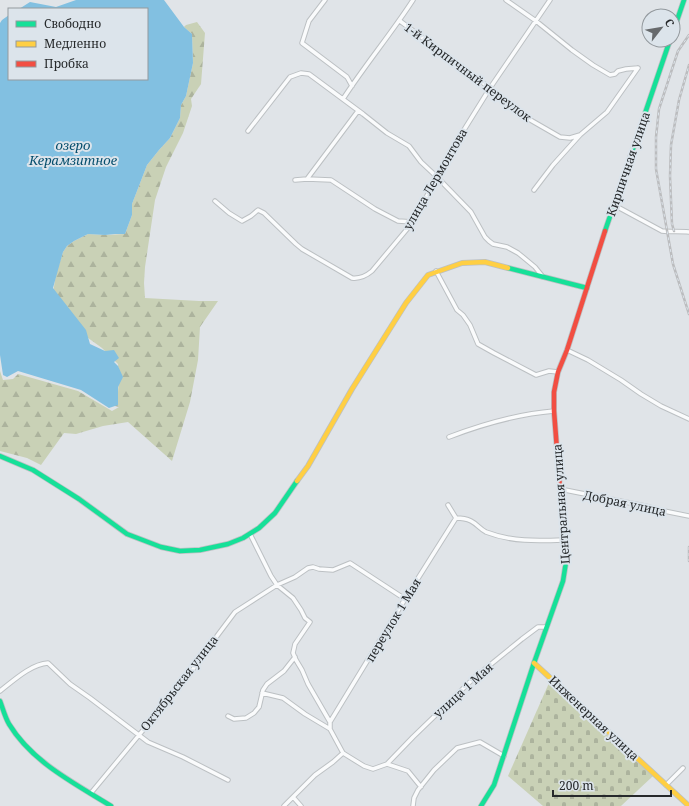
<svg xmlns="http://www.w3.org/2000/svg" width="689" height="806" font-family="'Noto Serif',serif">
<defs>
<pattern id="forest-firs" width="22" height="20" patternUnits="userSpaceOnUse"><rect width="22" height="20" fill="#c9d1b6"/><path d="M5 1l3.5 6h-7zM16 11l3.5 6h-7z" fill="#acb39d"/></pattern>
<pattern id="cemetery-stones" width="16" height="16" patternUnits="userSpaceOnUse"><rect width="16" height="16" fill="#c9d1b6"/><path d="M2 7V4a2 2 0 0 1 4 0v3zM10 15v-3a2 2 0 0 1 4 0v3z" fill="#acb39d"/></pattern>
</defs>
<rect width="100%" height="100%" fill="#e0e4e8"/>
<!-- forest -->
<path fill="url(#forest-firs)" d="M 197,22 L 205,33 L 201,84 L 191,99 L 192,106 L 183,133 L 166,167 L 155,200 L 145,267 L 144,283 L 145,298 L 199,301 L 218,301 L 200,327 L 198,360 L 190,402 L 172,461 L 128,422 L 103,426 L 76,434 L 64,433 L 41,465 L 27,458 L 0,451 L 0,371 L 3,380 L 13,379 L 18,374 L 78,391 L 112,411 L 119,407 L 111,405 L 118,392 L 119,378 L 118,364 L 102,348 L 77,330 L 53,293 L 56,274 L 63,252 L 67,246 L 74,241 L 88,234 L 105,235 L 125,234 L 132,215 L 132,204 L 147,165 L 159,150 L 170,138 L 180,118 L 181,105 L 186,96 L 193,63 L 192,34 L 184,27 L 186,25 Z"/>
<!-- cemetery -->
<path fill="url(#cemetery-stones)" d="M 549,683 L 653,776 L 621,806 L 543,806 L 508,776 Z"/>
<!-- water -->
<path fill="#82c0e1" d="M 76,0 L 164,0 L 184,27 L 192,34 L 193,63 L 186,96 L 181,105 L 180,118 L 170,138 L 159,150 L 147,165 L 132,204 L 132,215 L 125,234 L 115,234 L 105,235 L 88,234 L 74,241 L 67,246 L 63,252 L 53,288 L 86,330 L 90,344 L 105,351 L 114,350 L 119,358 L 114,362 L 118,366 L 123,377 L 118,387 L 118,405 L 109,408 L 81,390 L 18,371 L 7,377 L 3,375 L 0,355 L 0,23 L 2,20 L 9,15 L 9,79 L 147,79 L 147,9 L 19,9 L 30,2 L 56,7 Z"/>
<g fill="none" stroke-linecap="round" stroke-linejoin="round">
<defs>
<path id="street" d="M 325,0 L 309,21 L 302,43 L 347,77 L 352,86
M 506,0 L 536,21 L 572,50 L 593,65 L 610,75 L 615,74 L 618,71 L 626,69 L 638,68
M 400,21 L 490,88 L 527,118 L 560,137 L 570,138 L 580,135
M 343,99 C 365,65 391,34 413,0
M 248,131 L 290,77 L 301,73 L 309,74 L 363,114 L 387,133 L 409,146 L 421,162 L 437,177 L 471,212 L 485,237 L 489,241 L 493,244 L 507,247 L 518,253 L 535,267 L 543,277
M 307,179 L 331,180 L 375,209 L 398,221 L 413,222
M 295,180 L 307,179 L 358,111
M 534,190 L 553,165 L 580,135 L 607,112 L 638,68
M 215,201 L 229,213 L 242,221 L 251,216 L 258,210 L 264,213 L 296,244 L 302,249 L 352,278 C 360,279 366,276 372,271 L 413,222 L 449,154 L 490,88 L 550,0
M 614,205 L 662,231 C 671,232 680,231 689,232
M 436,271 L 457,310 L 463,315 L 470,325 L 478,344 L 494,353 L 536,375 L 549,371 L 558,372
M 567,350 L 588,360 L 621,380 L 641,394 L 661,406 L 689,419
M 449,437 C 483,424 518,414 554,411
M 560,489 L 645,506 L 664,511 L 689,516
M 448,505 L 456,518 C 460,518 467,519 471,521 C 477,524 480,529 486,532 C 512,542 537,541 564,540
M 250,534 L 271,576 L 277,585 L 293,598 L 301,610 L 305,618 L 310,622 L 295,644 L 293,653 L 296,660 L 302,670 L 308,684 L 330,722 L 330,729 L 343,753 L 364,766 L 373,769 L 387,764 L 408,771 L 421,787
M 0,691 C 13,681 31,664 48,663 L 70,684 L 90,698 L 148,742 L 183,757 L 228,780
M 262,693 L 283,698 L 305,714 L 330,729
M 228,716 L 234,719 L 246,718 L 254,713 L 259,707 L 263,690 L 267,684 L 284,671 L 295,657
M 330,722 L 405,599 L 456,518
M 387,764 L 413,737 L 474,678 L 522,639 L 538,627 L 546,627
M 666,785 L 683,768
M 91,793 L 178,688 L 212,645 L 217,636 L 235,612 L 277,585 L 295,577 L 308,568 L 313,567 L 319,569 L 333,570 L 350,563 L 405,599
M 293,797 L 301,806
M 284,806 L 315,775 L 333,762 L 343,753
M 413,806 L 414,798 L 418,790 L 434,770 L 457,748 L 480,742 L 504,756"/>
<path id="fast" d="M 673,32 L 684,0
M 605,231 L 670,40
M 508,268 L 587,288
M 0,456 L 33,470 L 79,499 L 127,534 L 161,547 L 180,551 L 200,550 L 228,544 L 243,538 L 259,528 L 275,513 L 297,481
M 0,701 C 3,709 5,717 9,724 C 32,762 74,783 111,806
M 481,806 L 494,785 L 534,663 L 563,581 L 566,562 L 561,502"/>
<path id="slow" d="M 297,481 L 308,466 L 352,389 L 406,303 L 428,275 L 462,263 L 485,262 L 508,268
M 534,663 L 689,806"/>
<path id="jam" d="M 561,502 L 554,411 L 554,392 L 558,372 L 567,350 L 605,231"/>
</defs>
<!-- street casing -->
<use href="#street" stroke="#bcc0c3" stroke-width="5.5"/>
<!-- fast casing -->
<use href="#fast" stroke="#bcc0c3" stroke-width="6"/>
<!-- slow casing -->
<use href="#slow" stroke="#bcc0c3" stroke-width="6"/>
<!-- jam casing -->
<use href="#jam" stroke="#bcc0c3" stroke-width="6"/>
<!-- street -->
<use href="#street" stroke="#fafbfc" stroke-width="3.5"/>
<!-- fast -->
<use href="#fast" stroke="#16e098" stroke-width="4.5"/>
<!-- slow -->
<use href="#slow" stroke="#ffcf43" stroke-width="4.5"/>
<!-- jam -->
<use href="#jam" stroke="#f24e42" stroke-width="4.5"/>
<defs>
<path id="rail" d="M 689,35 L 678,51 L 659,109 L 656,137 L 656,169 L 673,264 L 689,314
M 674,231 L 672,224 L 670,176 L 671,145 L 679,100 L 689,65
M 689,547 L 689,561"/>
</defs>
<!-- rail casing -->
<use href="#rail" stroke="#bbbcbe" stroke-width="2.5"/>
<!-- rail -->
<use href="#rail" stroke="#dce4eb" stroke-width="1" stroke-dasharray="3" stroke-linecap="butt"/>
</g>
<g text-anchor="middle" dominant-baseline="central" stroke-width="4" stroke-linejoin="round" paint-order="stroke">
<!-- street labels -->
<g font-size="12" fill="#26292b" stroke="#dce4eb">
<text transform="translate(468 72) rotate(37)">1-й Кирпичный переулок</text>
<text transform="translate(628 164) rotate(-71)">Кирпичная улица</text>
<text transform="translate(435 179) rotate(-60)">улица Лермонтова</text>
<text transform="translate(625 503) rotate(12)">Добрая улица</text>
<text transform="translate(561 504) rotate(-94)">Центральная улица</text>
<text transform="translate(393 620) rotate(-59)">переулок 1 Мая</text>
<text transform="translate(179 683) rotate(-52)">Октябрьская улица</text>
<text transform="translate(463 690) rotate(-42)">улица 1 Мая</text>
<text transform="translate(594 718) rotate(43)">Инженерная улица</text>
</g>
<!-- water labels -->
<g font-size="13" font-style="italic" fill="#064e6d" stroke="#dce4eb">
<text x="73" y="145">озеро<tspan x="73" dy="15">Керамзитное</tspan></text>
</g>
</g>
<!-- legend -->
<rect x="8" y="8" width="140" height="72" fill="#dce4eb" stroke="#93999e"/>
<rect x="16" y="21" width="20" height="6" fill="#16e098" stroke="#93999e"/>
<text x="44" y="28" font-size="12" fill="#26292b">Свободно</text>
<rect x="16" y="41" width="20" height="6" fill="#ffcf43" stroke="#93999e"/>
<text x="44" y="48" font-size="12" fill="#26292b">Медленно</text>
<rect x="16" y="61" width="20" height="6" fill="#f24e42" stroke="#93999e"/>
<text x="44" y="68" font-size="12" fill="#26292b">Пробка</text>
<!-- north arrow -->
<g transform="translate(661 28) rotate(59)"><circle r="19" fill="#dce4eb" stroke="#93999e"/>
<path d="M0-3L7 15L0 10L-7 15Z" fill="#676a6d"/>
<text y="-6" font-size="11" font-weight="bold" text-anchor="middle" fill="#26292b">С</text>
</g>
<!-- scale -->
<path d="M553 790v6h118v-6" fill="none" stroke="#26292b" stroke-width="2"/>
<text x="559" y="790" font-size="12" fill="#26292b" stroke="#dce4eb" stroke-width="3" paint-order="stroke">200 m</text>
</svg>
